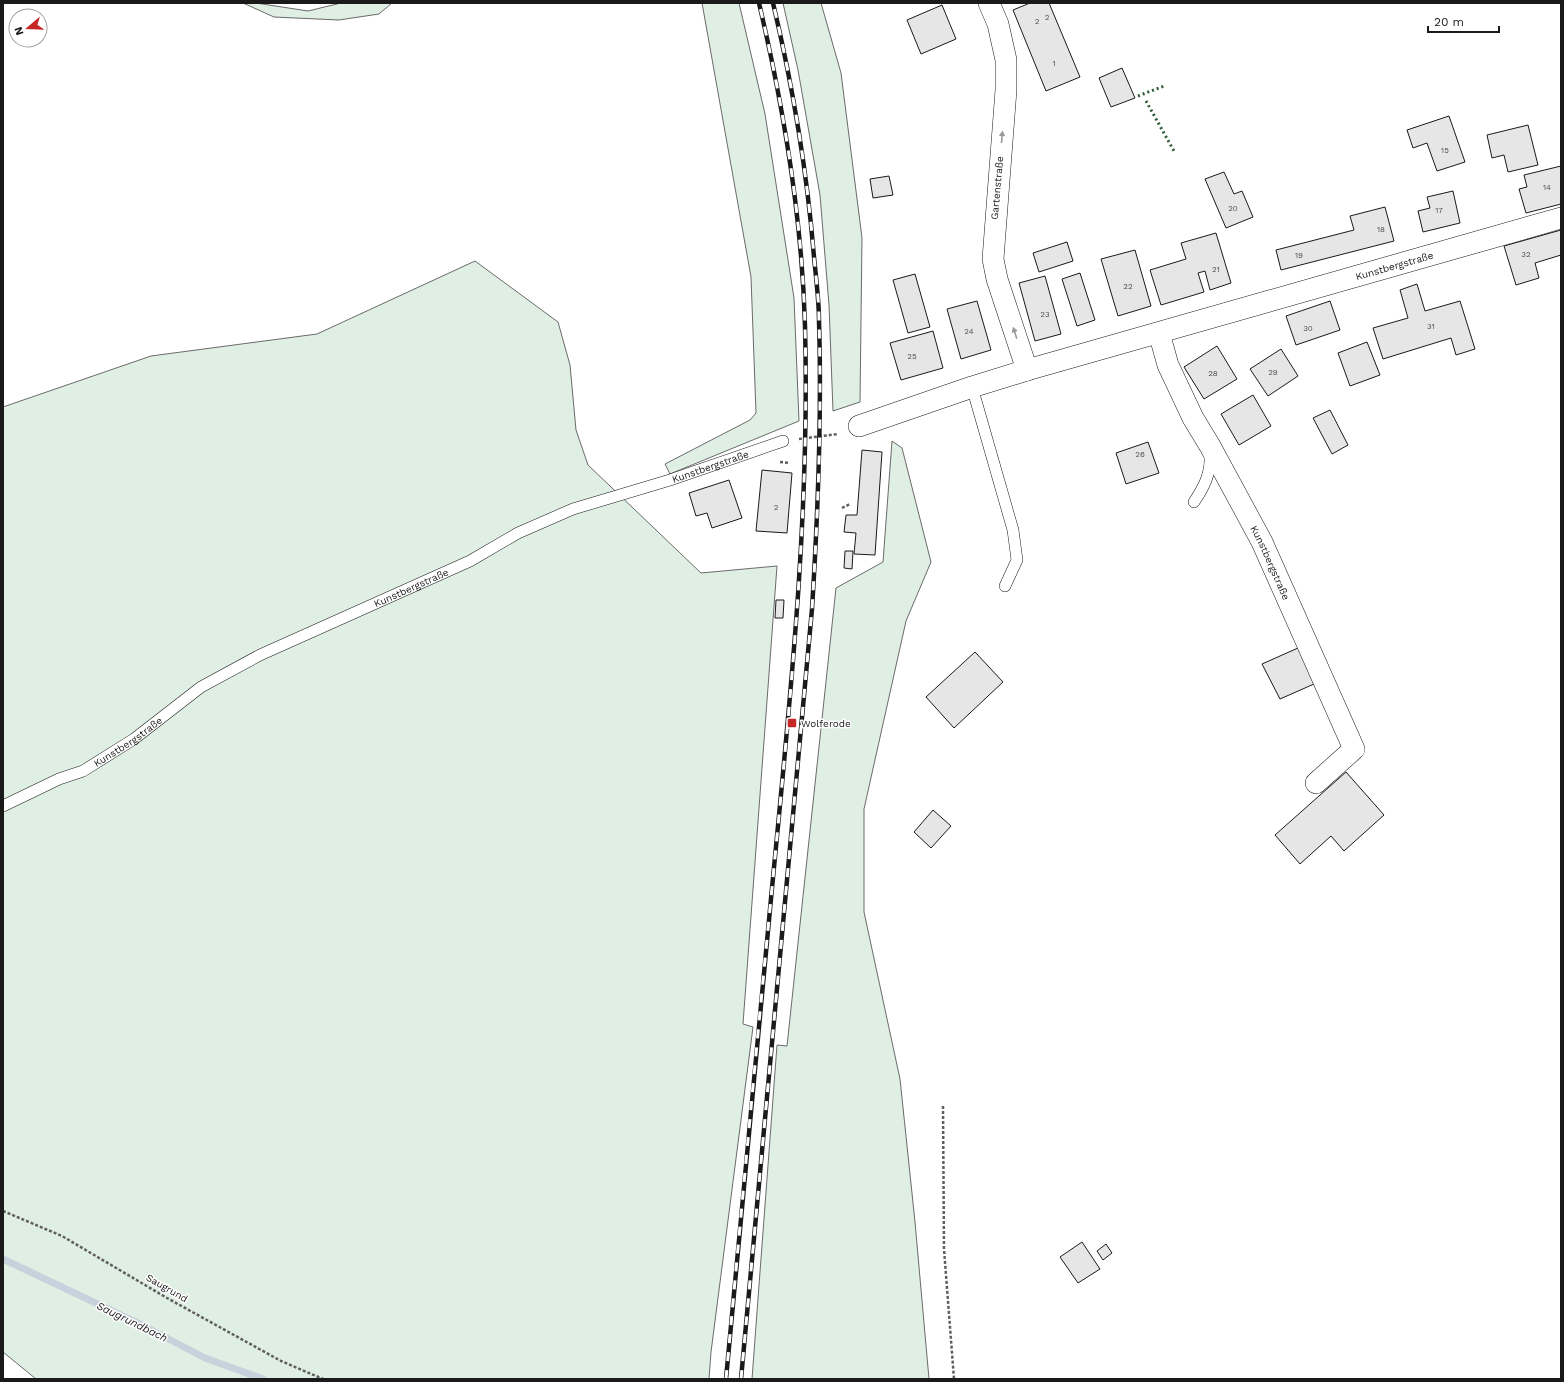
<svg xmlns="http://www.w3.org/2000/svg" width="1564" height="1382" font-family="'Work Sans',sans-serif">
<rect width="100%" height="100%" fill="#fff"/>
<!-- green -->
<path fill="#e0efe3" stroke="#6a6a6a" d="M 243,3 L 256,3 L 308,11 L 341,3 L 392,3 L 379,14 L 339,20 L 274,17 Z
M 702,3 L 739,3 L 765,114 L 794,298 L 799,421 L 670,474 L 665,464 L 750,420 L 756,413 L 751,277 Z
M 783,3 L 821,3 L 841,73 L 862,238 L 860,402 L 833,411 L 829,305 L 820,195 L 798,70 Z
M 475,261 L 558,322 L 570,365 L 576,430 L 588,465 L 701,573 L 777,566 L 743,1024 L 753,1027 L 711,1352 L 709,1379 L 36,1379 L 3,1352 L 3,407 L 151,356 L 317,334 Z
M 892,441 L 902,448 L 931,562 L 906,621 L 864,809 L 864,912 L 900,1079 L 915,1222 L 929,1379 L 752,1379 L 777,1045 L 787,1046 L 836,588 L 883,562 Z"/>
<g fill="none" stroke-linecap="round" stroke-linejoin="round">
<!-- stream -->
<path stroke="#c6d2dc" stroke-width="7" d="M 3,1259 L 144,1326 L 205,1358 L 263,1379"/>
</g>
<!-- building -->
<path fill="#e6e6e6" stroke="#1a1a1a" d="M 1030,3 L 1049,3 L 1080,77 L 1046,91 L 1013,10 Z
M 942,5 L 956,39 L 921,54 L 907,20 Z
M 1122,68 L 1135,98 L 1111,107 L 1099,78 Z
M 1449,116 L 1465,162 L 1437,171 L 1427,143 L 1413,148 L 1407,130 Z
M 1528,125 L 1538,165 L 1508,172 L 1504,155 L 1492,158 L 1487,135 Z
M 1561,166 L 1561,204 L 1526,213 L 1519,189 L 1527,187 L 1524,175 Z
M 1224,172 L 1234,194 L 1242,191 L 1253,217 L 1226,228 L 1205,179 Z
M 889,176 L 893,195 L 873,198 L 870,179 Z
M 1453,191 L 1460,223 L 1423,232 L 1418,211 L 1430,208 L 1427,197 Z
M 1385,207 L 1394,241 L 1281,270 L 1276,250 L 1354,230 L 1350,216 Z
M 1561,230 L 1561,255 L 1535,263 L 1539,278 L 1516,285 L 1504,246 Z
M 1216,233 L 1231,283 L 1210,290 L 1205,271 L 1198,273 L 1204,292 L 1161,305 L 1150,270 L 1186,259 L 1181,243 Z
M 1067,242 L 1073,261 L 1039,272 L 1033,253 Z
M 1135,250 L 1151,306 L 1118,316 L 1101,259 Z
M 1080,273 L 1095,320 L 1077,326 L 1062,279 Z
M 915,274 L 930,327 L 908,333 L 893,280 Z
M 1045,276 L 1061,334 L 1035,341 L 1019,283 Z
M 1417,284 L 1425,311 L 1460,301 L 1475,349 L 1456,355 L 1451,338 L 1383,359 L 1373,328 L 1408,318 L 1400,290 Z
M 977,301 L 991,350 L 961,359 L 947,309 Z
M 1330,301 L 1340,330 L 1296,345 L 1286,316 Z
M 933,331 L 943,368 L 901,380 L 890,343 Z
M 1367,342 L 1380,375 L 1350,386 L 1338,353 Z
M 1217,346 L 1237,379 L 1204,399 L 1184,367 Z
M 1281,349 L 1298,376 L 1268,396 L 1250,369 Z
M 1253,395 L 1271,426 L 1239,445 L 1221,414 Z
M 1330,410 L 1348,445 L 1332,454 L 1313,418 Z
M 1148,442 L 1159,473 L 1126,484 L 1116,453 Z
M 862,450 L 882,452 L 875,555 L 854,554 L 856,533 L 844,532 L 846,515 L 857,515 Z
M 762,470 L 792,473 L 787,533 L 756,531 Z
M 729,480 L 742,518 L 712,528 L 707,513 L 696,516 L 689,493 Z
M 845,551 L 853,551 L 852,569 L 844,568 Z
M 776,600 L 784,600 L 783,618 L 775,618 Z
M 1298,648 L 1314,684 L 1280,699 L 1262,664 Z
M 975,652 L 1003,682 L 954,728 L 926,697 Z
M 1346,772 L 1384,815 L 1344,851 L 1331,836 L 1300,864 L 1275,835 Z
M 933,810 L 951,826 L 931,848 L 914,832 Z
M 1082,1242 L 1100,1269 L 1078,1283 L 1060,1257 Z
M 1106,1244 L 1112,1253 L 1103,1260 L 1097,1251 Z"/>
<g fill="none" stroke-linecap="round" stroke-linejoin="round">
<defs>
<g id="lane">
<path d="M 972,387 L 1013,530 L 1017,560 L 1005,586"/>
<path d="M 1194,502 C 1204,487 1211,474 1210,455"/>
<path id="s1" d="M 3,806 L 59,779 L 83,771 L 134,739 L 201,687 L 260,655 L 470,561 L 518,533 L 573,509 L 670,480 L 783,441"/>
</g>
<g id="street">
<path d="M 989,3 L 998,24 L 1006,60 L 1006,90 L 993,259 L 997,279 L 1027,370"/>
<path id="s2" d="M 1159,333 L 1168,365 L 1193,418 L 1210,446 L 1262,542 L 1354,749 L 1316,783"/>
<path id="s3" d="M 859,426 L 972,387 L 1027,370 L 1561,218"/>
</g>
</defs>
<!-- lane casing -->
<use href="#lane" stroke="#1a1a1a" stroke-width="12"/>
<!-- street casing -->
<use href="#street" stroke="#1a1a1a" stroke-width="22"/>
<!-- path -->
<path stroke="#5f5f5f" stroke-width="2.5" stroke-dasharray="3 2" stroke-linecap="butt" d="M 799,439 L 838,434
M 780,462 L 790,463
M 842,508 L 850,504
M 943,1106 L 944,1249 L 954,1379
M 3,1211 L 62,1236 L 167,1298 L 281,1361 L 323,1379"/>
<!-- lane -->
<use href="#lane" stroke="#fff" stroke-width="11"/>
<!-- street -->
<use href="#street" stroke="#fff" stroke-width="21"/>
<defs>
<path id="rail" d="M 726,1379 C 741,1215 756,1051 772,888 C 790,701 810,514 805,326 C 802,217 784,109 759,3
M 741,1379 L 812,609 C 818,513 822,418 819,321 C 819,300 816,278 814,257 C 807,171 793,87 773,3"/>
</defs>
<!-- rail casing -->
<use href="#rail" stroke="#1a1a1a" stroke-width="4.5"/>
<!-- rail -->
<use href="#rail" stroke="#fff" stroke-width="3" stroke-dasharray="9" stroke-linecap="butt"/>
<!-- hedge -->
<path stroke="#2b5a34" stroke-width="3" stroke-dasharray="2 3" stroke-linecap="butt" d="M 1138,96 L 1164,86
M 1146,101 L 1174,151"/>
</g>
<!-- one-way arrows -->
<defs><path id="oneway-solid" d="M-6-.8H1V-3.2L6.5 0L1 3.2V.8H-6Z"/></defs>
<g fill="#989898">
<use href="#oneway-solid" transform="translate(1002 137) rotate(-85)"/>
<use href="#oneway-solid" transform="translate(1015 333) rotate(-108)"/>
</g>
<!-- markers -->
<rect fill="#c62828" stroke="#fff" stroke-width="1.5" x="787" y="718" width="10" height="10" rx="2"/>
<g text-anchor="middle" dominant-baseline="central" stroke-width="3" stroke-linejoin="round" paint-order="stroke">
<!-- number labels -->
<g font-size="8" fill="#4d4d4d">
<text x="1047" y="17">2</text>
<text x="1037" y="21">2</text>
<text x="1054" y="63">1</text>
<text x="1445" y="150">15</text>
<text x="1547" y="187">14</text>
<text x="1233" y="208">20</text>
<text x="1439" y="210">17</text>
<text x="1381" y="229">18</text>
<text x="1526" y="254">32</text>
<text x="1299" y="255">19</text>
<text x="1216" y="269">21</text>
<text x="1128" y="286">22</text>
<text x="1045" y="314">23</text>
<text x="1431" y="326">31</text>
<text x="1308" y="328">30</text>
<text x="969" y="331">24</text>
<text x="912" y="356">25</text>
<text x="1273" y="372">29</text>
<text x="1213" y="373">28</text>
<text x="1140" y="454">26</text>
<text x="776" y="507">2</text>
</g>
<!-- street labels -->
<g font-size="10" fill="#1a1a1a" stroke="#fff">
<text transform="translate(997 188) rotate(-85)">Gartenstraße</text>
<text stroke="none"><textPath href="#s3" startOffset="559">Kunstbergstraße</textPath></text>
<text stroke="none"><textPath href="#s1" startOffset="789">Kunstbergstraße</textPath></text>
<text stroke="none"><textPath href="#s2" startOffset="256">Kunstbergstraße</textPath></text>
<text stroke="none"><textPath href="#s1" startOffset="465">Kunstbergstraße</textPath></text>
<text stroke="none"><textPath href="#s1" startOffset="141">Kunstbergstraße</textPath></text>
<text transform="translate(167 1288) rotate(30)">Saugrund</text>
</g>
<!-- poi labels -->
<g font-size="10" fill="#1a1a1a" stroke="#fff" text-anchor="start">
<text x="801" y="723">Wolferode</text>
</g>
<!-- water labels -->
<g font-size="11" font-style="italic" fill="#1a1a1a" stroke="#fff">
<text transform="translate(132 1322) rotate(26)">Saugrundbach</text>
</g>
</g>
<!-- border -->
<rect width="1564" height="1382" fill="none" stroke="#1a1a1a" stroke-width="8"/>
<!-- north arrow -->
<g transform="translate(28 28) rotate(251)"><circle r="19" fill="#ffffff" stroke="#a3a3a3"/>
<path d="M0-3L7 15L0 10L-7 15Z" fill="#c62828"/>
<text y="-6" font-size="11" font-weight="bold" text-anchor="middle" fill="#1a1a1a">N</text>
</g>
<!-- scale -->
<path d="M1428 26v6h71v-6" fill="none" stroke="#1a1a1a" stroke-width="2"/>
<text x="1434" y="26" font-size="12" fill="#1a1a1a" stroke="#ffffff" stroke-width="3" paint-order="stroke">20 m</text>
</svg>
